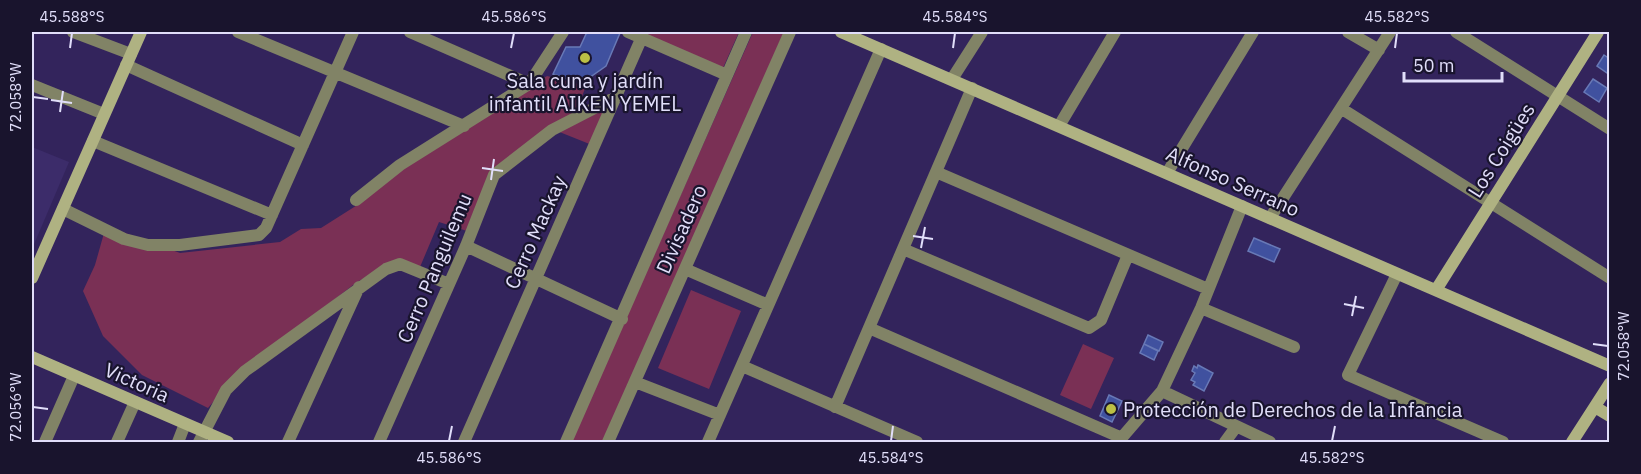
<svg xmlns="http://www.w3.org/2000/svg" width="1641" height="474" font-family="'IBM Plex Sans',sans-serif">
<rect width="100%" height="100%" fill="#33245c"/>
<!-- built -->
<path fill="#3c2c6a" d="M 32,147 L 69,162 L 32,249 Z"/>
<!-- green -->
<path fill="#7a3055" d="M 640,32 L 739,32 L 723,68 Z
M 753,32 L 784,32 L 604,442 L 571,442 Z
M 547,76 L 586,86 L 576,112 L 494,170 L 467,231 L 439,222 L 420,267 L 399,260 L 357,282 L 236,375 L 208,408 L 142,375 L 103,336 L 83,291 L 95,265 L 106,226 L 180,253 L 280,242 L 301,229 L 321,228 L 362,202 L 411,160 Z
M 609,105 L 592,145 L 557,131 Z
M 691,290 L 741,311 L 709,389 L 658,368 Z
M 1083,344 L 1114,358 L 1091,409 L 1060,395 Z"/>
<!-- building -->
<path fill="#40519f" stroke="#6879b6" stroke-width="1.5" d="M 587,32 L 620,33 L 606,66 L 586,80 L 567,79 L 553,74 L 566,47 L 580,47 Z
M 1604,55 L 1610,59 L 1610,75 L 1597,66 Z
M 1593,79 L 1607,88 L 1599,102 L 1584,92 Z
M 1254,238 L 1280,249 L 1274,262 L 1248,251 Z
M 1148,335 L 1163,342 L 1159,351 L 1144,344 Z
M 1144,344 L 1158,351 L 1154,360 L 1140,353 Z
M 1198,365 L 1213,373 L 1204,391 L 1193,385 L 1195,382 L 1191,380 L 1195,373 L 1192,371 L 1194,366 L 1197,368 Z
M 1109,395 L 1122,401 L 1112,422 L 1100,416 Z"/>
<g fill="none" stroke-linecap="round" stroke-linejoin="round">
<!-- street -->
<path stroke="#818366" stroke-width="12" d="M 73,32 L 131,54
M 238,32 L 464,126
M 410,32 L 529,84
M 628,32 L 727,75
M 1348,32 L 1379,50
M 1456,32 L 1610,129
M 126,65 L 303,145
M 952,79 L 982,32
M 32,85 L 104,114
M 1342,109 L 1610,278
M 1059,126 L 1115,32
M 93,141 L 272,215
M 936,172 L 1208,289
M 1167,173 L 1253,32
M 356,200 L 400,165 L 529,84 L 563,32
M 63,209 L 124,239 L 148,245 L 180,245 L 259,235 L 266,228 L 353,32
M 1270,218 L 1390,32
M 466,246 L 622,319
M 903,249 L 1089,328 L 1101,320 L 1128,255
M 685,269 L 768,305
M 1397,274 L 1348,375 L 1503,442
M 1201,308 L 1294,347
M 869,328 L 1122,438
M 742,366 L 917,442
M 635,382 L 720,415
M 1162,391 L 1270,442
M 835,407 L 972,88
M 45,442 L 74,376
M 117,442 L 135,402
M 178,442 L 185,424
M 199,442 L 226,390 L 245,371 L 386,269 L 400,264 L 449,284
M 288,442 L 359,287
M 379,442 L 466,246 L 494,175 L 552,130 L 616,97
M 464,442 L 642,37
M 566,442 L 746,32
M 608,442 L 790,32
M 708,442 L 881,49
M 1118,442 L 1162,391 L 1201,308 L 1242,206
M 1225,442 L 1236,427"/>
<!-- secondary -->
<path stroke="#afb282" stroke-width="12" d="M 841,32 L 1610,366
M 32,278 L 141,32
M 1436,290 L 1598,32
M 32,357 L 228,442
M 1595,407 L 1610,416
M 1572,442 L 1610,383"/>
</g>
<!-- ticks -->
<path fill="none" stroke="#e1defa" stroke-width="2" d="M 70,48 L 72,33M 511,48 L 514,33M 953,48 L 955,33M 1395,48 L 1397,33M 33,97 L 48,99M 51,100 L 72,103M 60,112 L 63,91M 482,168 L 503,171M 491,180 L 494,159M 913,236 L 933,239M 921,248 L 925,227M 1344,304 L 1364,308M 1352,316 L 1356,296M 1593,344 L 1608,346M 33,407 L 48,409M 449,441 L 452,426M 891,441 L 893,426M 1332,441 L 1335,426"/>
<!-- markers -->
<g fill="#bbc045" stroke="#19142d" stroke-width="2">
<circle cx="585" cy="58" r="6"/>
<circle cx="1111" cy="409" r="6"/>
</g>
<g text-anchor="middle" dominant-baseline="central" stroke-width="4.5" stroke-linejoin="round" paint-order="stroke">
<!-- poi labels -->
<g font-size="20" fill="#e1defa" stroke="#19142d">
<text x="585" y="80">Sala cuna y jardín<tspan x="585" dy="23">infantil AIKEN YEMEL</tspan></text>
<text x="1123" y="409" text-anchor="start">Protección de Derechos de la Infancia</text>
</g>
<!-- street labels -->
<g font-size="20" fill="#e1defa" stroke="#19142d">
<text transform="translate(1501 150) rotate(-58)">Los Coigües</text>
<text transform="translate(1233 181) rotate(24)">Alfonso Serrano</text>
<text transform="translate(681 229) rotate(-66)">Divisadero</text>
<text transform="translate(535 232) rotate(-66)">Cerro Mackay</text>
<text transform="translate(434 268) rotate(-67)">Cerro Panguilemu</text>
<text transform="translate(137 382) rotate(24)">Victoria</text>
</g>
</g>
<!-- border -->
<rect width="1641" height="474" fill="none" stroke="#19142d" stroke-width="66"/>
<!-- scale -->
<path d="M1404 72v9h98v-9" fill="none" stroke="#e1defa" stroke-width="3"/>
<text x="1413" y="72" font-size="18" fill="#e1defa" stroke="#19142d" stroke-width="4.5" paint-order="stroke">50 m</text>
<rect x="33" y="33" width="1575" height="408" fill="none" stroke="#e1defa" stroke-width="2"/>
<g font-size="15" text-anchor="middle" fill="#e1defa">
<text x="72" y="22">45.588°S</text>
<text x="514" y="22">45.586°S</text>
<text x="955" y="22">45.584°S</text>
<text x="1397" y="22">45.582°S</text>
<text transform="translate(16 97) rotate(-90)" y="5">72.058°W</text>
<text transform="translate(1624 346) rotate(-90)" y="5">72.058°W</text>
<text transform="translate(16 407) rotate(-90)" y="5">72.056°W</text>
<text x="449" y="463">45.586°S</text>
<text x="891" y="463">45.584°S</text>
<text x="1332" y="463">45.582°S</text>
</g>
</svg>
